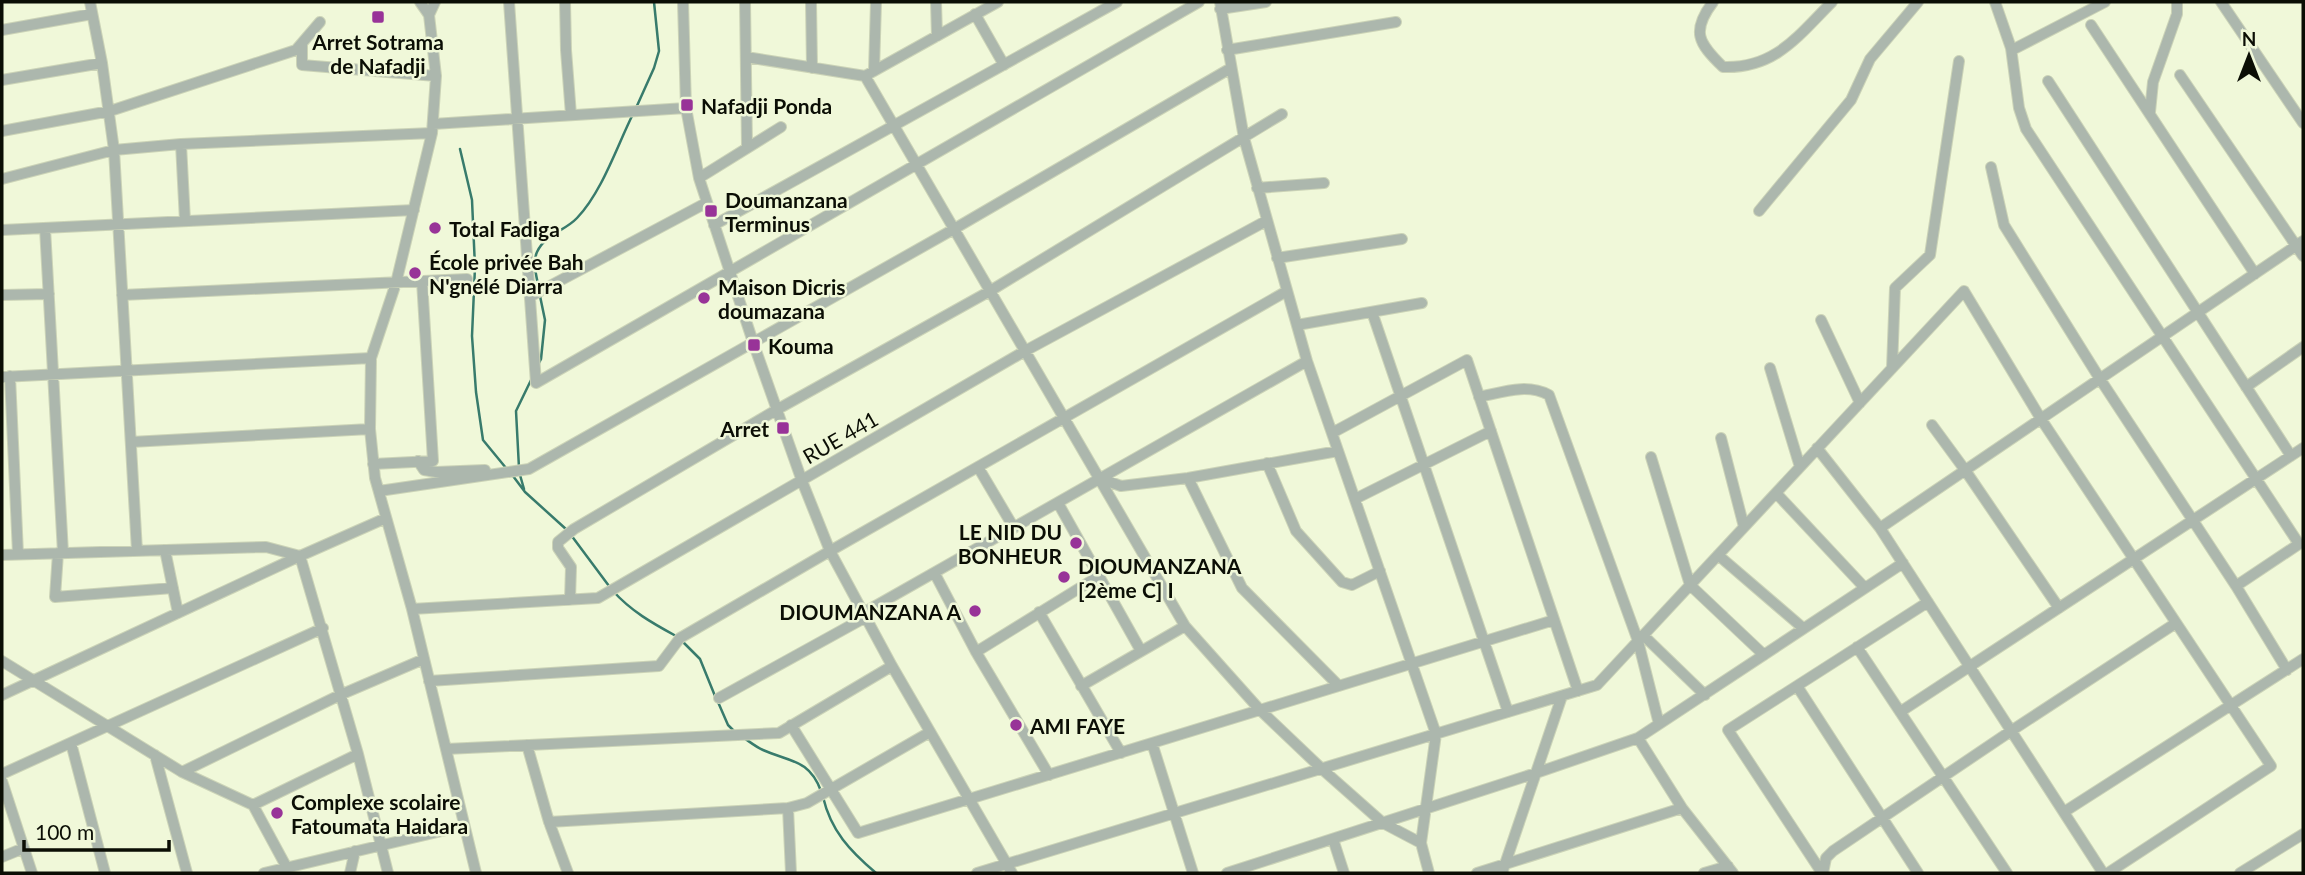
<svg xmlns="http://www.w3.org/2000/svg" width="2305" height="875" font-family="Lato,sans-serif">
<rect width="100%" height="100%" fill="#f0f8d9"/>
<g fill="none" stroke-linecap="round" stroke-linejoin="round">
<!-- stream -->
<path stroke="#387b6c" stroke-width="2.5" d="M 636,108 L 654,68 L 659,51 L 654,2
M 460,149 L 472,200 L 475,267 L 472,336 L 476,392 L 483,440 L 506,468
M 539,289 C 537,278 532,263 537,252 C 545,234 565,231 577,218 C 602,192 617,146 633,114
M 538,365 L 541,359 L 545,320 L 540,296
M 519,468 L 516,411 L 532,378
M 520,475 L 524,489
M 513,476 L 525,492 L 567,530
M 571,535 L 609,586
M 613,591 C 631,611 652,623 676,636
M 681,640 L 700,659 L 715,696
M 718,702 L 728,725 L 735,732
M 744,738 C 750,742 756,747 763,750 C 790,762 809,759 821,791
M 823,797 C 831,831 850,851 876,873"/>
<defs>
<path id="minor" d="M 90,2 L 102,63 L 114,150 L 137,551
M 420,2 L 429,15 L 436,76 L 432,133 L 396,283 L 371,358 L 370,429 L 375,478 L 412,609 L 476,873
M 509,2 L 536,383 L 1199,2
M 565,2 L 566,50 L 571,115
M 683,2 L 686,108 L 699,178 L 753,342 L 802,481 L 830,551 L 892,666 L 1012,873
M 745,2 L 747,147
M 811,2 L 812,68
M 936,2 L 937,36
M 1220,2 L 1244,138 L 1307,361 L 1436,734 L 1421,843 L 1429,873
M 1713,2 C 1691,31 1698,43 1723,67 C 1775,69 1798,36 1832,2
M 1995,2 L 2011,48 L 2019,108 L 2026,129 L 2299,544 L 2236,586
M 2221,2 L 2303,123
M 1220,9 L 1266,2
M 975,14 L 1004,65
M 429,15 L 435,2
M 2091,25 L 2255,274
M 2,30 L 92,14
M 302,45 L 302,65 L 436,76
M 1227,50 L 1396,22
M 2012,50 L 2105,2
M 746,57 L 865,76 L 998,2
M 874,71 L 876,2
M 2180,75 L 2303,256
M 865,76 L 1185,626 L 1260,710 L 1322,769 L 1383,823 L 1421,843
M 2,80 L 102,63
M 2048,81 L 2291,456
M 2150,112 L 2153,82 L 2177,14 L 2177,2
M 433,124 L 686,108
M 2,131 L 110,111 L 296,50 L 320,22
M 181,144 L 185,221
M 1991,167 L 2004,225 L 2100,379 L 2236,586 L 2287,670
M 699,178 L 781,127
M 2,179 L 114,150 L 181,144 L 432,133
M 1257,188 L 1324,183
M 1759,211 L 1851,100 L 1870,59 L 1918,2
M 714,225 L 1117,2
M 45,228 L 63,553
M 2,230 L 414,210
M 1277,258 L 1402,239
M 2,295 L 49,294
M 122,295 L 467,279
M 531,296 L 706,203
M 1372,312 L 1508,712
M 1821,320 L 1860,403
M 1297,325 L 1422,303
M 1770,368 L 1800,467
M 1892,368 L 1895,288 L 1930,255 L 1959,61
M 10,376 L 18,554
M 2,377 L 371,358
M 2246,387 L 2303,347
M 1479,397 C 1503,392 1527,383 1549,395 L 1638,641 L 1659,724
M 1932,425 L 1965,470 L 2059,608
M 1332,433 L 1467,360 L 1578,691
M 1721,438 L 1744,527
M 131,442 L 370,429
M 1817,448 L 1880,528 L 2103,873
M 1651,457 L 1690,585 L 1764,655
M 418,461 L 424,470 L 436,472 L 485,470
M 1267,463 L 1296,531 L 1342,582 L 1352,585 L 1380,571
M 373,464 L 433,461 L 422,281
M 978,467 L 1014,528
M 1099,478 L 1121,486 L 1188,478 L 1338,451
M 1188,478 L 1242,588 L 1339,686
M 379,491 L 529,469 L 954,229 L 1231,68
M 1776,493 L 1864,587
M 1355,499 L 1491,431
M 1058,503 L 1141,651
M 1880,528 L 2303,241
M 165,550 L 178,613
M 58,553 L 55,597 L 173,588
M 2,555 L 266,547 L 300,556 L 358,754 L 388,873
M 1718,555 L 1803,628
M 935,574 L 976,652 L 1049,775
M 570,600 L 571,567 L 558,548 L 558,542 L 574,529 L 778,409 L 990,291 L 1282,114
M 412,609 L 598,598 L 1025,351 L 1266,221
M 1039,612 L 1121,753
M 863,613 L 1307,361
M 1643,635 L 1705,695
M 1857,647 L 2007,873
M 976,652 L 1099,576
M 2,661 L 182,772 L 253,805 L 287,868
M 429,681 L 659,666 L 680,638 L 830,551 L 1287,291
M 1081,686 L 1185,626
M 1797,686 L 1918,873
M 2,695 L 300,556 L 386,518
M 719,698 L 866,617
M 1900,712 L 2303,448
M 791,725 L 858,833 L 1554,620
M 1638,738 L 1682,808 L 1733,873
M 71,743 L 105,873
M 1152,743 L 1193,873
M 527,745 L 549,822 L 568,873
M 446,749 L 779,733 L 892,666
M 155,755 L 187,873
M 182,772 L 340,695 L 424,659
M 2,774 L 323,628
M 2,781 L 32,873
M 253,805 L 358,754
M 788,808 L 791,873
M 2064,812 L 2303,659
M 549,822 L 788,808 L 807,803 L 930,732
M 1333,839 L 1344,873
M 2,857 L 24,848
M 264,873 L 463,826
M 350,873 L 355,851
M 977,873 L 1597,685 L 1964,291 L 2041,419 L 2271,766 L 2108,873
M 1227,873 L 1536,773 L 1638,738 L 1903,563
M 1477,873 L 1682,808
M 1502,873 L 1562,696
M 1704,873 L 1728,866
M 1822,873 L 1728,730 L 1928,602
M 1823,873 L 1826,858 L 1833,851 L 2011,731 L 2176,623
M 2240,873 L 2303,834"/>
</defs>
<!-- minor casing -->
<use href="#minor" stroke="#cbd3b7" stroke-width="12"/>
<!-- minor -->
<use href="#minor" stroke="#acb7ad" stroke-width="10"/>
</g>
<!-- markers -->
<g fill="#983398" stroke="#f0f8d9" stroke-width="2.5">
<rect x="371" y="10" width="14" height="14" rx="3.5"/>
<rect x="680" y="98" width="14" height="14" rx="3.5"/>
<rect x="704" y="204" width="14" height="14" rx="3.5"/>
<circle cx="435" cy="228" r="7"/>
<circle cx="415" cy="273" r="7"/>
<circle cx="704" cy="298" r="7"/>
<rect x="747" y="338" width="14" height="14" rx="3.5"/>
<rect x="776" y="421" width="14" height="14" rx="3.5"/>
<circle cx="1076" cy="543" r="7"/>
<circle cx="1064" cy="577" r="7"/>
<circle cx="975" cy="611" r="7"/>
<circle cx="1016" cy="725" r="7"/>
<circle cx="277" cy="813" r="7"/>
</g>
<g text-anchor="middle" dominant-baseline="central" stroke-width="5" stroke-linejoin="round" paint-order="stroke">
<!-- poi labels -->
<g font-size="21" font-weight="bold" fill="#0b0e05" stroke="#f0f8d9" text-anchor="start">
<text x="378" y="41" text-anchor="middle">Arret Sotrama<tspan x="378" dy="24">de Nafadji</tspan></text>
<text x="701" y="105">Nafadji Ponda</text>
<text x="725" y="199">Doumanzana<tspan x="725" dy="24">Terminus</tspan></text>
<text x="449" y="228">Total Fadiga</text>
<text x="429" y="261">École privée Bah<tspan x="429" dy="24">N'gnélé Diarra</tspan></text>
<text x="718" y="286">Maison Dicris<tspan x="718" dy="24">doumazana</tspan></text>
<text x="768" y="345">Kouma</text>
<text x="769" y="428" text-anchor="end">Arret</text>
<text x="1062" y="531" text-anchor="end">LE NID DU<tspan x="1062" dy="24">BONHEUR</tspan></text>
<text x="1078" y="565">DIOUMANZANA<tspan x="1078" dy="24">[2ème C] I</tspan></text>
<text x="961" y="611" text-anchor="end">DIOUMANZANA A</text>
<text x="1030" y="725">AMI FAYE</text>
<text x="291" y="801">Complexe scolaire<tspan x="291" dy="24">Fatoumata Haidara</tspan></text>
</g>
<!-- street labels -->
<g font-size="21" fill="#0b0e05" stroke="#f0f8d9">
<text transform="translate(840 437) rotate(-30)">RUE 441</text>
</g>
</g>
<!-- border -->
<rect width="2305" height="875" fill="none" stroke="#0b0e05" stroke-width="7"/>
<!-- north arrow -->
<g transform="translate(2249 56)" stroke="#f0f8d9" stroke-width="5" paint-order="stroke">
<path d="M0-5L12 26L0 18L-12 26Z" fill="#0b0e05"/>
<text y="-10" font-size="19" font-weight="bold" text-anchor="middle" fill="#0b0e05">N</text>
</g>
<!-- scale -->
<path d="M24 840v10h145v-10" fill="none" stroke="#0b0e05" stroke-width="3.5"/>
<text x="35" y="840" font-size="21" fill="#0b0e05" stroke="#f0f8d9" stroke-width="5" paint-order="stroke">100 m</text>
</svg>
